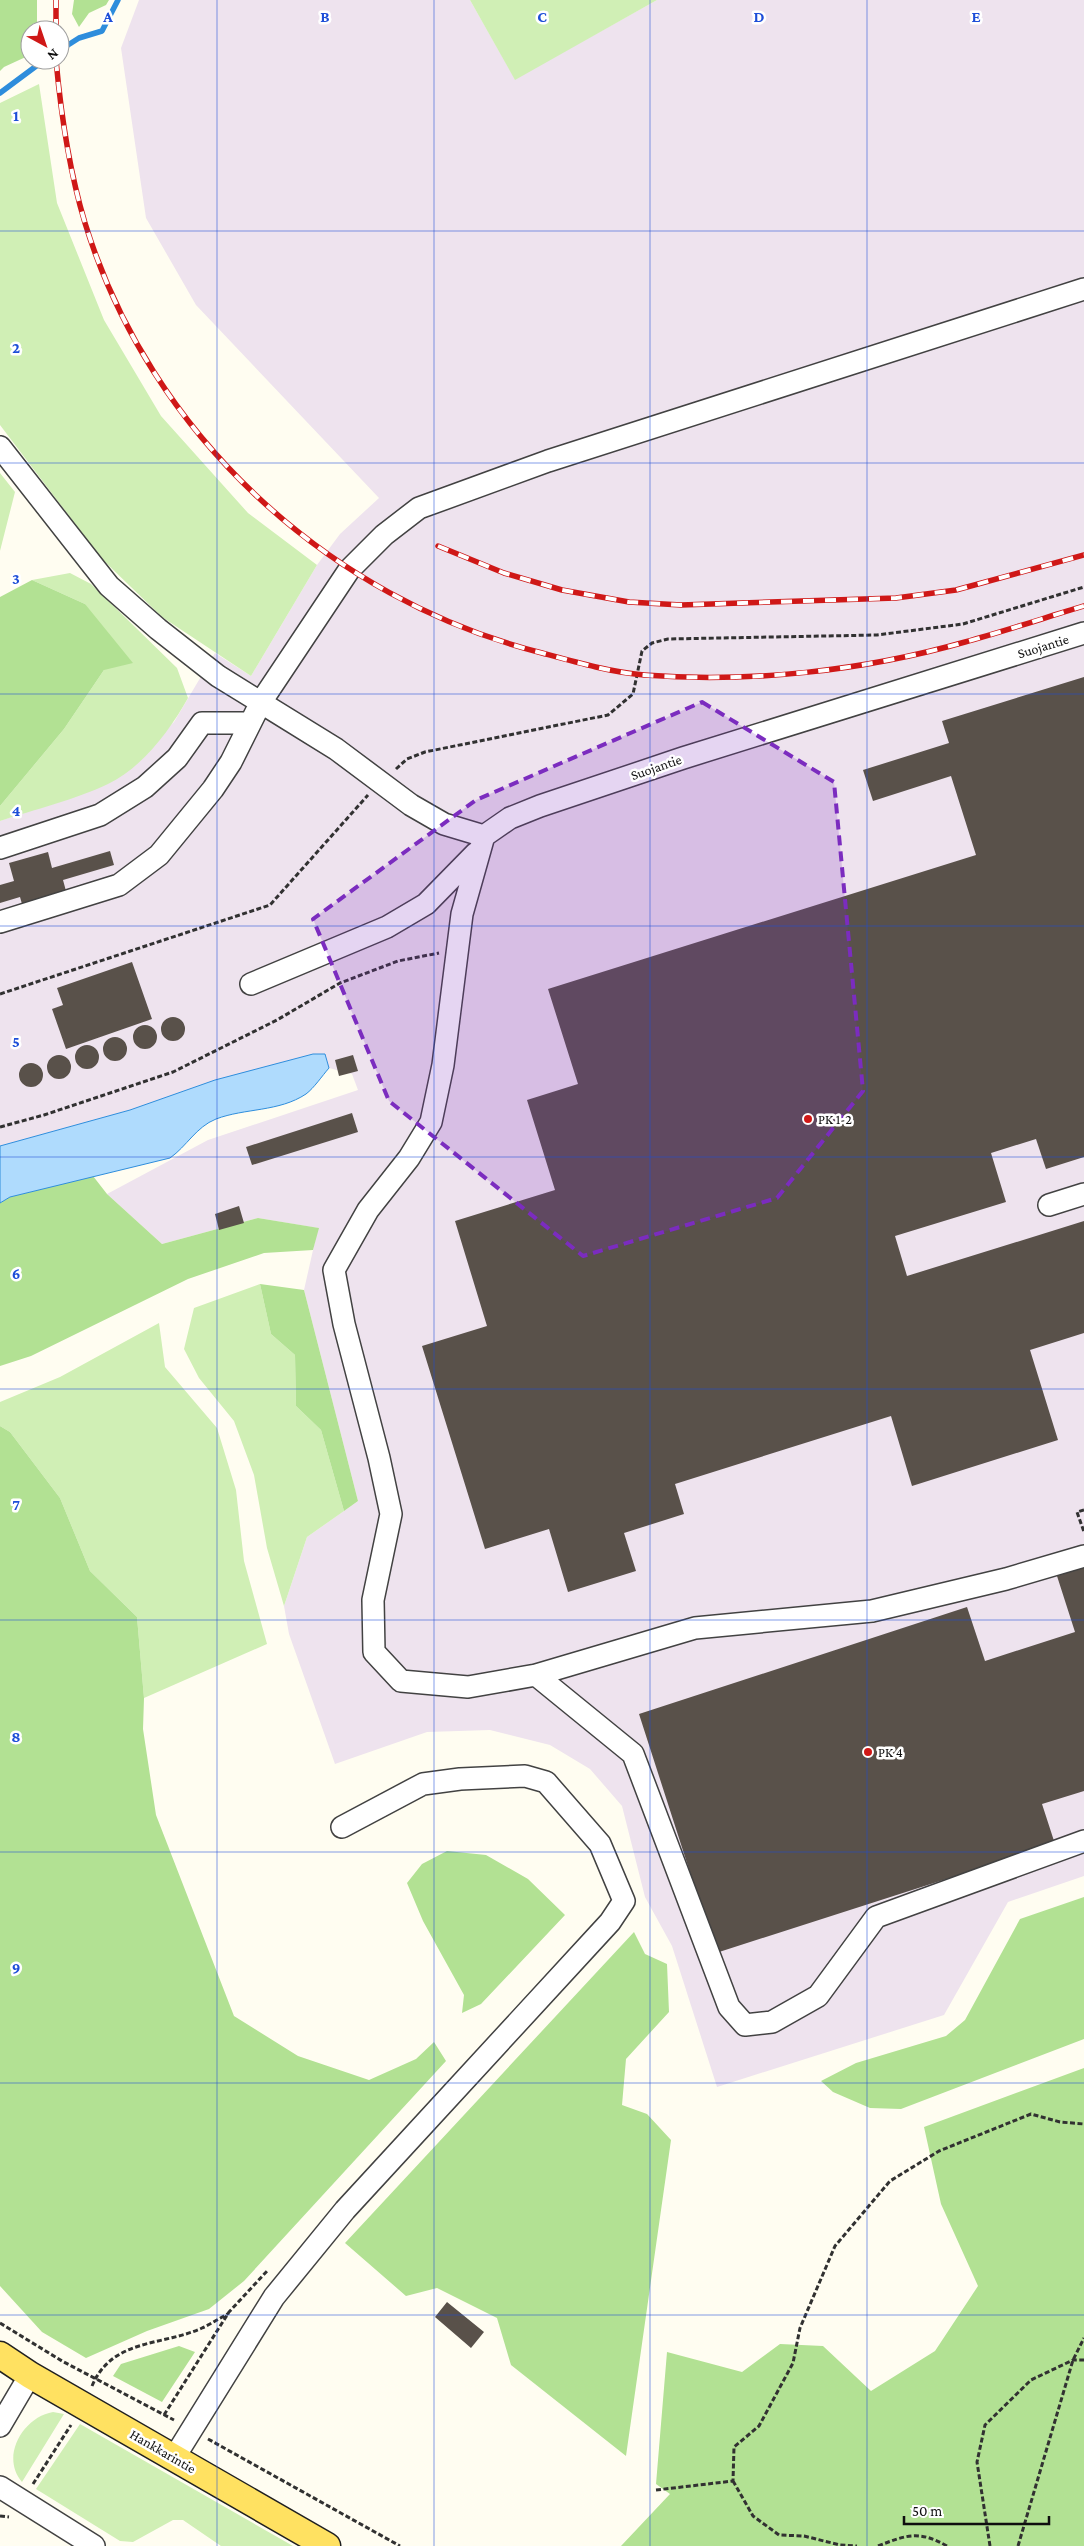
<svg xmlns="http://www.w3.org/2000/svg" width="1084" height="2546" font-family="'Crimson Pro',serif">
<rect width="100%" height="100%" fill="#fffdf1"/>
<!-- industrial -->
<path fill="#eee3ee" d="M 139,0 L 470,0 L 515,79 L 657,0 L 1084,0 L 1084,1876 L 1008,1902 L 944,2015 L 717,2087 L 672,1946 L 645,1897 L 622,1806 L 590,1769 L 550,1745 L 490,1730 L 427,1732 L 335,1764 L 289,1634 L 284,1606 L 307,1537 L 358,1501 L 304,1290 L 318,1228 L 258,1218 L 162,1244 L 107,1194 L 208,1140 L 358,1090 L 352,1074 L 329,1068 L 325,1055 L 215,1080 L 130,1110 L 0,1146 L 0,821 L 109,783 L 174,722 L 215,653 L 251,676 L 317,565 L 340,534 L 379,498 L 196,305 L 146,218 L 121,48 Z"/>
<!-- green -->
<path fill="#d0efb5" d="M 470,0 L 657,0 L 515,80 Z
M 39,84 L 57,203 L 104,320 L 161,416 L 248,513 L 317,565 L 251,676 L 162,617 L 101,558 L 0,425 L 0,103 Z
M 0,473 L 15,492 L 0,551 Z
M 70,573 L 91,584 L 177,668 L 188,698 C 170,730 143,767 108,784 C 77,799 33,810 0,821 L 0,806 L 64,729 L 104,670 L 85,604 L 32,580 Z
M 260,1284 L 271,1334 L 295,1355 L 296,1406 L 321,1430 L 344,1511 L 307,1537 L 284,1606 L 267,1548 L 254,1475 L 234,1421 L 199,1378 L 184,1349 L 194,1308 Z
M 159,1323 L 165,1367 L 217,1428 L 236,1490 L 244,1561 L 267,1644 L 144,1698 L 137,1617 L 90,1571 L 60,1498 L 10,1432 L 0,1426 L 0,1402 L 60,1377 Z
M 53,2412 L 64,2414 L 22,2482 C 0,2457 23,2417 53,2412 Z
M 80,2424 L 293,2546 L 221,2546 L 183,2520 L 173,2520 L 133,2542 L 120,2541 L 36,2489 Z"/>
<!-- forest -->
<path fill="#b2e193" d="M 0,0 L 37,0 L 37,30 L 30,30 L 30,55 L 4,67 L 0,71 Z
M 74,0 L 109,0 L 106,5 L 89,13 L 79,27 L 72,14 Z
M 32,580 L 85,604 L 133,663 L 104,670 L 64,729 L 0,806 L 0,597 Z
M 93,1176 L 107,1194 L 162,1244 L 258,1218 L 319,1228 L 313,1250 L 264,1253 L 188,1279 L 31,1356 L 0,1366 L 0,1203 L 10,1197 Z
M 260,1284 L 304,1290 L 358,1501 L 344,1511 L 321,1430 L 296,1406 L 295,1355 L 271,1334 Z
M 0,1426 L 10,1432 L 60,1498 L 90,1571 L 137,1617 L 144,1698 L 143,1729 L 156,1815 L 234,2016 L 298,2056 L 369,2080 L 416,2059 L 434,2042 L 446,2061 L 244,2281 L 209,2309 L 147,2331 L 86,2358 L 42,2332 L 0,2286 Z
M 447,1851 L 486,1855 L 528,1879 L 565,1915 L 481,2004 L 462,2013 L 464,1995 L 423,1921 L 407,1883 L 422,1864 Z
M 1084,1897 L 1084,2039 L 901,2109 L 870,2108 L 833,2092 L 821,2081 L 856,2063 L 946,2036 L 965,2020 L 1020,1919 Z
M 634,1932 L 645,1954 L 667,1964 L 669,2012 L 626,2059 L 622,2105 L 647,2114 L 671,2140 L 626,2456 L 511,2365 L 497,2318 L 437,2288 L 406,2296 L 345,2243 Z
M 1084,2068 L 1084,2546 L 621,2546 L 670,2494 L 656,2484 L 667,2352 L 742,2372 L 780,2344 L 823,2346 L 871,2391 L 935,2351 L 978,2286 L 941,2204 L 924,2127 Z
M 179,2346 L 195,2352 L 162,2402 L 113,2376 L 121,2364 Z"/>
<!-- water -->
<path fill="#afdbfd" stroke="#2e8ddc" d="M 313,1054 L 325,1054 L 329,1068 C 322,1076 314,1088 306,1094 C 279,1112 245,1108 216,1119 C 196,1127 187,1146 170,1158 L 10,1197 L 0,1203 L 0,1146 L 130,1110 L 215,1080 Z"/>
<g fill="none" stroke-linecap="round" stroke-linejoin="round">
<!-- stream -->
<path stroke="#2e8ddc" stroke-width="5.5" d="M 68,45 L 79,38 L 102,31 L 118,0
M 0,93 L 43,61"/>
</g>
<!-- building -->
<path fill="#59514a" d="M 1084,677 L 1084,1157 L 1046,1169 L 1036,1139 L 991,1153 L 1006,1202 L 895,1236 L 907,1276 L 1084,1221 L 1084,1333 L 1030,1350 L 1058,1440 L 912,1486 L 891,1416 L 675,1484 L 684,1514 L 624,1533 L 636,1571 L 568,1592 L 549,1529 L 485,1549 L 422,1346 L 487,1326 L 455,1221 L 555,1190 L 527,1100 L 578,1084 L 548,989 L 976,855 L 951,776 L 873,801 L 863,770 L 949,743 L 942,721 Z
M 110,851 L 114,865 L 63,880 L 66,891 L 22,904 L 20,897 L 0,903 L 0,885 L 14,881 L 9,863 L 48,852 L 52,868 Z
M 132,962 L 152,1019 L 66,1049 L 52,1009 L 63,1005 L 57,988 Z
M161 1029a12 12 0 1 1 24 0a12 12 0 1 1-24 0Z
M133 1037a12 12 0 1 1 24 0a12 12 0 1 1-24 0Z
M103 1049a12 12 0 1 1 24 0a12 12 0 1 1-24 0Z
M75 1057a12 12 0 1 1 24 0a12 12 0 1 1-24 0Z
M47 1067a12 12 0 1 1 24 0a12 12 0 1 1-24 0Z
M 353,1055 L 358,1071 L 339,1076 L 335,1060 Z
M19 1075a12 12 0 1 1 24 0a12 12 0 1 1-24 0Z
M 352,1113 L 358,1132 L 252,1165 L 246,1147 Z
M 239,1206 L 244,1223 L 219,1230 L 215,1214 Z
M 1084,1567 L 1084,1791 L 1042,1804 L 1055,1844 L 716,1953 L 639,1714 L 967,1607 L 985,1661 L 1075,1632 L 1057,1576 Z
M 447,2302 L 484,2332 L 471,2348 L 435,2317 Z"/>
<g fill="none" stroke-linecap="round" stroke-linejoin="round">
<defs>
<path id="minor" d="M 0,447 L 109,586 L 158,629 L 218,676 L 336,749 L 411,805 L 444,824 L 484,836 L 510,818 L 540,806 L 683,758 L 1084,633
M 484,836 L 462,914 L 443,1065 L 431,1122 L 409,1158 L 368,1210 L 334,1270 L 344,1324 L 379,1458 L 391,1514 L 373,1600 L 374,1652 L 401,1681 L 468,1687 L 536,1675 L 695,1628 L 872,1611 L 1006,1579 L 1084,1556
M 0,848 L 100,815 L 145,787 L 177,758 L 202,723 L 250,723
M 0,922 L 119,885 L 159,855 L 213,789 L 231,762 L 261,702 L 349,570 L 384,535 L 419,508 L 548,461 L 1084,289
M 251,984 L 387,927 L 426,904 L 476,853
M 1049,1205 L 1084,1194
M 536,1675 L 633,1754 L 729,2007 L 745,2025 L 772,2022 L 818,1996 L 876,1917 L 1084,1841
M 0,2426 L 30,2375
M 174,2458 L 274,2297 L 345,2210 L 610,1922 L 624,1901 L 600,1844 L 546,1782 L 525,1776 L 460,1779 L 423,1784 L 342,1827
M 0,2487 L 94,2546"/>
<path id="major" d="M 0,2355 L 30,2375 L 327,2546"/>
</defs>
<!-- minor casing -->
<use href="#minor" stroke="#424242" stroke-width="24"/>
<!-- major casing -->
<use href="#major" stroke="#202020" stroke-width="29"/>
<!-- path -->
<path stroke="#313131" stroke-width="3" stroke-dasharray="5 2.5" stroke-linecap="butt" d="M 396,769 L 407,759 L 425,752 L 608,715 L 633,694 L 642,651 L 652,643 L 668,639 L 877,635 L 963,624 L 1084,587
M 0,994 L 270,905 L 368,795
M 0,1127 L 44,1115 L 173,1072 L 277,1020 L 340,983 L 398,961 L 439,953
M 1084,1510 L 1077,1512 L 1084,1532
M 0,2323 L 62,2361 L 174,2420
M 92,2386 C 112,2338 163,2346 202,2328 C 211,2324 220,2318 229,2313
M 164,2415 L 229,2312 L 268,2270
M 208,2439 L 400,2546
M 733,2481 L 753,2516 L 779,2535 L 804,2536 L 840,2545 L 857,2546
M 33,2484 L 71,2425
M 656,2490 L 733,2481 L 734,2447 L 759,2426 L 793,2363 L 800,2328 L 835,2246 L 890,2181 L 939,2151 L 1031,2114 L 1060,2122 L 1084,2124
M 0,2516 L 9,2517
M 878,2546 C 906,2535 919,2530 947,2546
M 990,2546 L 977,2462 L 985,2425 L 1031,2380 L 1073,2360 L 1084,2360
M 1018,2546 L 1073,2360 L 1084,2338"/>
<!-- minor -->
<use href="#minor" stroke="#fff" stroke-width="21"/>
<!-- major -->
<use href="#major" stroke="#ffe161" stroke-width="26"/>
<defs>
<path id="rail" d="M 56,30 L 56,0
M 56,60 C 61,115 69,170 85,223 C 150,435 329,599 542,653 C 575,662 610,672 644,675 C 750,683 863,671 965,642 C 1005,631 1044,618 1084,606
M 438,546 L 504,573 L 562,590 L 629,602 L 681,605 L 896,598 L 956,590 L 1084,555"/>
</defs>
<!-- rail casing -->
<use href="#rail" stroke="#cf1817" stroke-width="5.5"/>
<!-- rail -->
<use href="#rail" stroke="#fff" stroke-width="4" stroke-dasharray="11" stroke-linecap="butt"/>
</g>
<!-- marked area -->
<path fill="#7b2cbf" fill-opacity="0.2" stroke="#7b2cbf" stroke-width="4" stroke-dasharray="10 6" stroke-linejoin="round" d="M 702,702 L 834,782 L 863,1091 L 777,1198 L 583,1256 L 389,1101 L 313,919 L 476,800 Z"/>
<!-- grid -->
<path fill="none" stroke="#1d4ed8" stroke-width="1" stroke-opacity="0.55" d="M 217,0 L 217,2546M 434,0 L 434,2546M 650,0 L 650,2546M 867,0 L 867,2546M 0,231 L 1084,231M 0,463 L 1084,463M 0,694 L 1084,694M 0,926 L 1084,926M 0,1157 L 1084,1157M 0,1389 L 1084,1389M 0,1620 L 1084,1620M 0,1852 L 1084,1852M 0,2083 L 1084,2083M 0,2315 L 1084,2315"/>
<!-- markers -->
<g fill="#cf1817" stroke="#fff" stroke-width="2">
<circle cx="808" cy="1119" r="5"/>
<circle cx="868" cy="1752" r="5"/>
</g>
<g text-anchor="middle" dominant-baseline="central" stroke-width="5" stroke-linejoin="round" paint-order="stroke">
<!-- street labels -->
<g font-size="14" fill="#0f0f0f" stroke="#fff">
<text transform="translate(1043 646) rotate(-17)">Suojantie</text>
<text transform="translate(656 767) rotate(-19)">Suojantie</text>
<text transform="translate(163 2451) rotate(30)">Hankkarintie</text>
</g>
<!-- poi labels -->
<g font-size="14" fill="#0f0f0f" stroke="#fff" text-anchor="start">
<text x="818" y="1119">PK 1-2</text>
<text x="878" y="1752">PK 4</text>
</g>
</g>
<g font-size="16" text-anchor="middle" font-weight="bold" fill="#1d4ed8" stroke="#fff" stroke-width="5" stroke-linejoin="round" paint-order="stroke">
<text x="108" y="22">A</text>
<text x="325" y="22">B</text>
<text x="542" y="22">C</text>
<text x="759" y="22">D</text>
<text x="976" y="22">E</text>
<text x="16" y="121">1</text>
<text x="16" y="353">2</text>
<text x="16" y="584">3</text>
<text x="16" y="816">4</text>
<text x="16" y="1047">5</text>
<text x="16" y="1279">6</text>
<text x="16" y="1510">7</text>
<text x="16" y="1742">8</text>
<text x="16" y="1973">9</text>
</g>
<!-- north arrow -->
<g transform="translate(45 45) rotate(140)"><circle r="24" fill="#ffffff" stroke="#9f9f9f"/>
<path d="M0-4L9 19L0 12L-9 19Z" fill="#cf1817"/>
<text y="-8" font-size="14" font-weight="bold" text-anchor="middle" fill="#0f0f0f">N</text>
</g>
<!-- scale -->
<path d="M904 2516v8h145v-8" fill="none" stroke="#0f0f0f" stroke-width="2.5"/>
<text x="912" y="2516" font-size="15" fill="#0f0f0f" stroke="#ffffff" stroke-width="4" paint-order="stroke">50 m</text>
</svg>
